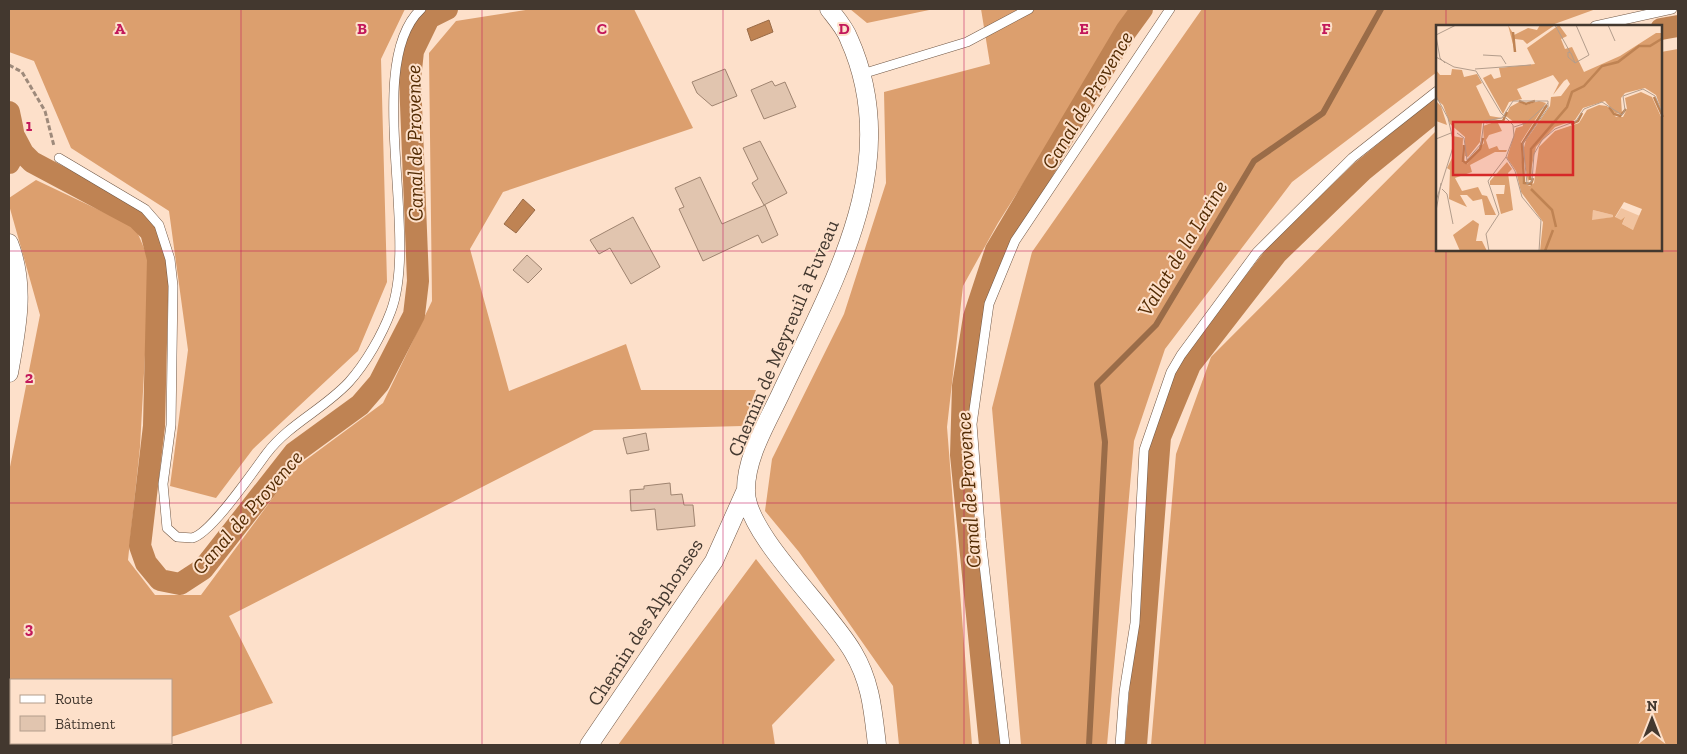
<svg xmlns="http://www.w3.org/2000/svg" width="1687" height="754" font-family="'Zilla Slab',serif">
<rect width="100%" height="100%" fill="#fde0ca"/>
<!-- forest -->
<path fill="#dc9f6e" d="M 9,9 L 405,9 L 381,59 L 387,282 L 358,351 L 253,449 L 216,498 L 170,486 L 188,350 L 169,211 L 71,148 L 34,61 L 9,52 Z
M 532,9 L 634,9 L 693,128 L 503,192 L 470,249 L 509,391 L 626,344 L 641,390 L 756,390 L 742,426 L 594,430 L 229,616 L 273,703 L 171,737 L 171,680 L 11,680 L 11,743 L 155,743 L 147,745 L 9,745 L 9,472 L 40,315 L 9,205 L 9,198 L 36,180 L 135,227 L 150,262 L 140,447 L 128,560 L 155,595 L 201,595 L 295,468 L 383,403 L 432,301 L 429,53 L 456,21 Z
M 850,9 L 934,9 L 867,23 Z
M 981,9 L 1134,9 L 998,223 L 963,286 L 947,427 L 972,745 L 899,745 L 893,686 L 799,552 L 765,511 L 772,459 L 844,314 L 886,183 L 884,92 L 990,64 Z
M 1202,9 L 1596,9 L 1549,26 L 1437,26 L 1437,72 L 1292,182 L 1165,349 L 1134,441 L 1107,745 L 1021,745 L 992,408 L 1032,252 Z
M 1678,49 L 1678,745 L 1151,745 L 1176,454 L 1211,357 L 1437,130 L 1437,250 L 1661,250 L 1661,52 Z
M 756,559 L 835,660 L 772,725 L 775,745 L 618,745 Z"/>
<!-- water -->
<path fill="#bf8353" stroke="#9a6c48" d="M 769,20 L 773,32 L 751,41 L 747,29 Z
M 523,199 L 535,210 L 516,233 L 504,224 Z"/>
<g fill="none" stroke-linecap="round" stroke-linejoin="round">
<!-- stream -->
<path stroke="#9a6c48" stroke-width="6" d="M 1089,745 L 1105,442 L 1097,384 L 1156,325 L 1254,161 L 1323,113 L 1381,9"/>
<!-- canal -->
<path stroke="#bf8353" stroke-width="22" d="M 1661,29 L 1678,26
M 9,112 C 12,128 19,149 9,163
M 14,136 L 23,153 L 32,162 L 137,218 L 151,232 L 158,259 L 154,426 L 140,546 L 146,563 L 160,580 L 180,584 L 203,569 L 294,453 L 360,405 L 379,383 L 414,315 L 418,281 L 410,79 L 413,51 L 429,18 L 447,9
M 990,745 L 961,455 L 963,386 L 974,317 L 996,250 L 1126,31 L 1142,9
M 1136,745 L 1160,437 L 1190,365 L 1277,253 L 1362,171 L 1437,110"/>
</g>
<!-- building -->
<path fill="#e1c5af" stroke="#9f8470" d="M 725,69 L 737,96 L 712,106 L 697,93 L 692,82 Z
M 772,81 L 775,86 L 785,82 L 796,107 L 764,119 L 751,90 Z
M 760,141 L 787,193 L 764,205 L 752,183 L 758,179 L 743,148 Z
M 700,177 L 722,224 L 765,205 L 778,235 L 762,243 L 758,235 L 703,261 L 679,209 L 684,207 L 675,188 Z
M 633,217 L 660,267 L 631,284 L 610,248 L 599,254 L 590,240 Z
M 527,255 L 542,269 L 528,283 L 513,270 Z
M 646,433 L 649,450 L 627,454 L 623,438 Z
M 670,483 L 671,495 L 682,494 L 684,505 L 693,505 L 695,526 L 657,530 L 655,509 L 631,511 L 630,490 L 644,489 L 644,486 Z"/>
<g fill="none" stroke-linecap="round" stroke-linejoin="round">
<defs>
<path id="lane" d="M 1595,26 L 1672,9
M 862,74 L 967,42 L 1029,9
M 59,158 L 145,209 L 159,225 L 170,259 L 173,286 L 171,425 L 163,484 L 167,528 L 177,537 C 182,537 188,538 192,538 C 211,534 254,470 267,453 C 289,424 324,409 349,382 C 366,363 382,335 391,311 C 420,234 363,63 421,9
M 1005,745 L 981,539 L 972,424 L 989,304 L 1015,241 L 1170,9
M 1120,745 L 1124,692 L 1135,623 L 1144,450 L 1171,372 L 1181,355 L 1257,252 L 1352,158 L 1437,91"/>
<path id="street" d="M 829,9 C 836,18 845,28 849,39 C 905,164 833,282 781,393 C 767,423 745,458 746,492 C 747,535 829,610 853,652 C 871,682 873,711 877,745
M 9,243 C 26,286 17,328 9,373
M 589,745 L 714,561 L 745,492"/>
</defs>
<!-- lane casing -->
<use href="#lane" stroke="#715846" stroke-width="10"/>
<!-- street casing -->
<use href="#street" stroke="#715846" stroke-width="19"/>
<!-- path -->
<path stroke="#9e8a7b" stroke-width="3" stroke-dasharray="5 2.5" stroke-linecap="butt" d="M 9,65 L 22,72 L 45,111 L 54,146"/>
<!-- lane -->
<use href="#lane" stroke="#fff" stroke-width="9"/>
<!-- street -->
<use href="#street" stroke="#fff" stroke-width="18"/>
</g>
<!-- grid -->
<path fill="none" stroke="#c2185b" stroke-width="1" stroke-opacity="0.55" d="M 241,9 L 241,745M 482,9 L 482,745M 723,9 L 723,745M 964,9 L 964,745M 1205,9 L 1205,745M 1446,9 L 1446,26M 1446,250 L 1446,745M 9,251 L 1678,251M 9,503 L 1678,503"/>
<g text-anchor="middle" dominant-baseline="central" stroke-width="4" stroke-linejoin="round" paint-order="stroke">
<!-- street labels -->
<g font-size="20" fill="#43382f" stroke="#fde0ca">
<text transform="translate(783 338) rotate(-67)">Chemin de Meyreuil à Fuveau</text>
<text transform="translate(645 622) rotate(-57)">Chemin des Alphonses</text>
</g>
<!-- water labels -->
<g font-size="21" font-style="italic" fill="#542c04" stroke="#fde0ca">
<text transform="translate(1087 100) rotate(-59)">Canal de Provence</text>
<text transform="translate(414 143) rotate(-91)">Canal de Provence</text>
<text transform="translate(1182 248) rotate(-59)">Vallat de la Larine</text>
<text transform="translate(968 490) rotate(-94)">Canal de Provence</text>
<text transform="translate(247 512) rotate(-49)">Canal de Provence</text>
</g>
</g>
<!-- overview -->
<g transform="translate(1436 25)">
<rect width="226" height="226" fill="#fde0ca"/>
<path d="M 185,183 L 204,191 L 197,205 L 186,199 L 189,193 L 185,196 L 179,193 ZM 157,185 L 177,190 L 177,192 L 155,196 Z" fill="#f1c39f"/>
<path d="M 72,0 L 78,10 L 92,3 L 101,5 L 104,0 L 119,0 L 91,19 L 87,15 L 79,14 L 79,27 ZM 123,0 L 131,11 L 125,14 L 129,24 L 136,22 L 148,47 L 184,31 L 220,8 L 226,8 L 226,87 L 220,70 L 209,63 L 189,68 L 185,73 L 186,89 L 179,88 L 169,76 L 147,83 L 139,95 L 119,102 L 100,122 L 92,158 L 87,126 L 90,115 L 114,81 L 115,72 L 125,71 L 134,59 L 131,54 L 128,56 L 117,70 L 123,58 L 117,50 L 81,64 L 86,74 L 73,77 L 67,89 L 47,53 L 55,49 L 58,54 L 65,52 L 63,43 L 99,39 L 91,23 ZM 16,44 L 26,45 L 28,52 L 41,49 L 46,58 L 40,61 L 54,91 L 66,93 L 46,98 L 44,117 L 32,132 L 29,131 L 29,112 L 14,99 L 7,80 L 0,74 L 0,45 L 4,50 L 15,50 ZM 205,67 L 216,72 L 226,94 L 226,226 L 104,226 L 107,197 L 85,167 L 80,146 L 71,133 L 80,103 L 87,101 L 86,97 L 79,98 L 70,91 L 74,82 L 83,77 L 90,80 L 103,76 L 110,78 L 85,117 L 87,158 L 94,161 L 98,158 L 103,122 L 119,106 L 143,98 L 151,85 L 163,80 L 171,81 L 180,92 L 187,92 L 191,84 L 189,73 ZM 188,177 L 206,184 L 197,205 L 186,199 L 189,192 L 185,195 L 179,192 ZM 157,185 L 177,190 L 177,192 L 156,195 ZM 0,76 L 5,81 L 11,100 L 0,96 ZM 61,96 L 66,106 L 53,110 L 50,115 L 53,124 L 61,121 L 63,125 L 71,125 L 70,127 L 59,127 L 34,140 L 36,147 L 19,153 L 26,166 L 42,162 L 46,170 L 51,171 L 60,190 L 49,190 L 46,174 L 37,176 L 31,170 L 24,170 L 31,182 L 13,174 L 14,145 L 11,143 L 17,131 L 17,111 L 27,113 L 26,137 L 31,139 L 48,118 L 47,101 ZM 71,137 L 76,144 L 72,148 L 77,185 L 65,189 L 60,169 L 68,169 L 69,160 L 54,160 L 54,156 ZM 37,195 L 43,199 L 40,216 L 46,216 L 51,226 L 24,226 L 17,210 Z" fill="#dc9f6e" fill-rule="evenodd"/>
<path fill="none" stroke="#bf8353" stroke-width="2.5" d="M 77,7 L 79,27M 218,72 L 227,92M 83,76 L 90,79 L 99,76M 173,82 L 178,89 L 184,91 L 190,84M 50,97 L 67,96 L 71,87M 135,99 L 142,96 L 146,88M 28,120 L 27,136 L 30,138 L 44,124 L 47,113M 97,153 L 95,159 L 88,158 L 86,119 L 111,80M 94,155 L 95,124 L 131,82 L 136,67 L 148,61 L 166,41 L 182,37 L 203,21 L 214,21 L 227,13M 95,164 L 116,185 L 120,202M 109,226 L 117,205"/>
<path fill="none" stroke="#b39d8c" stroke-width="1" d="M 119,0 L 134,27M 172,0 L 179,16M 0,10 L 20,0M 0,11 L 4,33 L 9,38M 132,27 L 135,28 L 139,38 L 132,32 ZM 47,30 L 65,31 L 70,39M 0,32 L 18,42 L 40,46 L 65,88 L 77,100 L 78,111 L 70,132 L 79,146 L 86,172 L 105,195 L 103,226M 139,38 L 153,30 L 140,0M 39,44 L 95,40M 0,71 L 12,93 L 18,119 L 0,176M 112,76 L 112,83 L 87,118 L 91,159 L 96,156 L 98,129 L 106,115 L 119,104 L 140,96 L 148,84 L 166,77 L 186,90 L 189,85 L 187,71 L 207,64 L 219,71 L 227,89M 78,102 L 90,98 L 112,78M 21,108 L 28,113 L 31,135 L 45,119 L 48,96 L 66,93 L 77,76 L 112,76M 0,114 L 15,108M 6,164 L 11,169 L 17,199M 0,186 L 5,158M 53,226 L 50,209 L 63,189 L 52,156 L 70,132"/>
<path fill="#d62828" fill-opacity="0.15" stroke="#d62828" stroke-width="2.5" d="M 17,97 L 137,97 L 137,150 L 17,150 Z"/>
<rect width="226" height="226" fill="none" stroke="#43382f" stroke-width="2.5"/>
</g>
<g font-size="16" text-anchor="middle" font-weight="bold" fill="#c2185b" stroke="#fde0ca" stroke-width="4" stroke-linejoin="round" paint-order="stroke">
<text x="120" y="34">A</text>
<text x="362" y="34">B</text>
<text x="602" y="34">C</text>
<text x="844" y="34">D</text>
<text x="1084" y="34">E</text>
<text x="1326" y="34">F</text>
<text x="29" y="131">1</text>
<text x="29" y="383">2</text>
<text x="29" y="634">3</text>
</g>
<!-- border -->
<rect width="1687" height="754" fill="none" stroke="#43382f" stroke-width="20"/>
<!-- legend -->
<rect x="10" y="679" width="162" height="65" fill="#fde0ca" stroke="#b39d8c"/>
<rect x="20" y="695" width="25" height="8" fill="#ffffff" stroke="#b39d8c"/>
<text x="55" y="704" font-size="15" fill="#43382f">Route</text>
<rect x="20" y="716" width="25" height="15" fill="#e1c5af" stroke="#b39d8c"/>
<text x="55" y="729" font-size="15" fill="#43382f">Bâtiment</text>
<!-- north arrow -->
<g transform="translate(1652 719)" stroke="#fde0ca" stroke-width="4" paint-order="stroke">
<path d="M0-4L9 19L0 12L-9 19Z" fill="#43382f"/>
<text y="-8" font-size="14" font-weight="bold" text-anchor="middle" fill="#43382f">N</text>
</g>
</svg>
